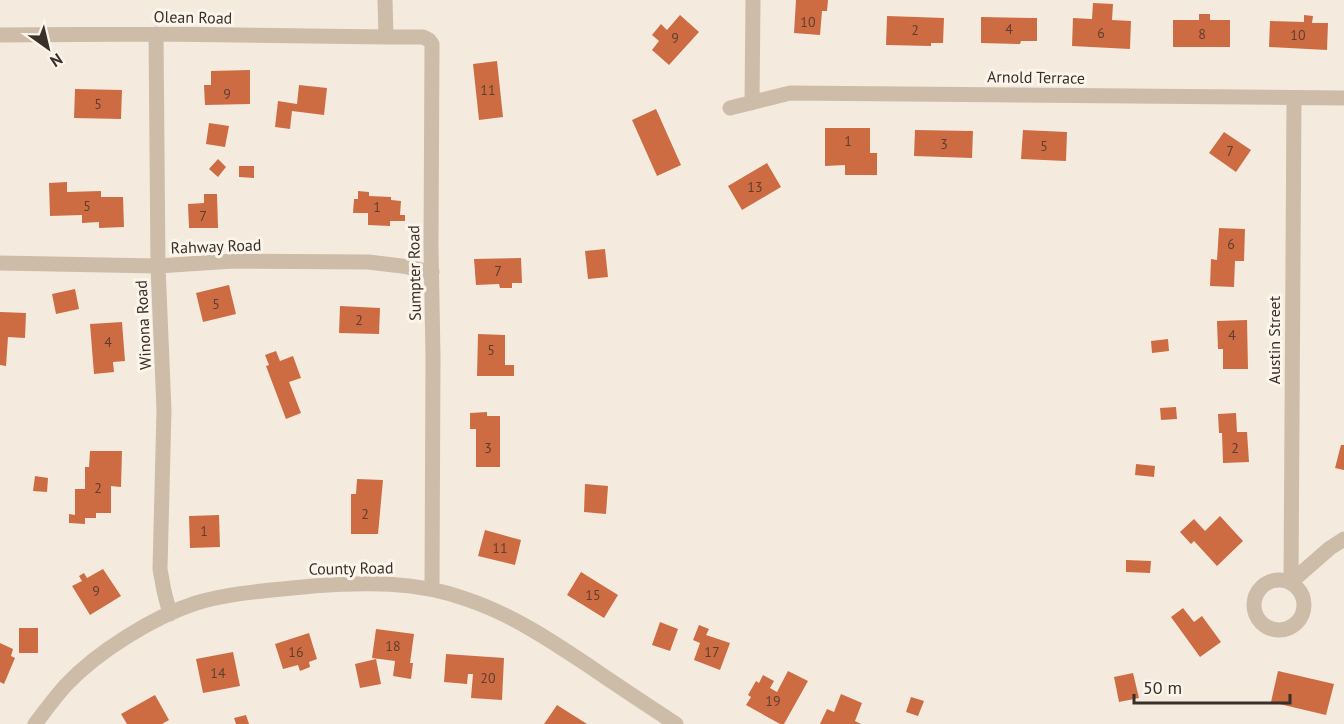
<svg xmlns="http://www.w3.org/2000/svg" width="1344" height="724" font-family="'PT Sans',sans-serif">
<rect width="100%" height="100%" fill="#f4ebde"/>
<!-- building -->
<path fill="#cd6c43" d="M 796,0 L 828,0 L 827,11 L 822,11 L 820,35 L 794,33 Z
M 1093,3 L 1113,4 L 1112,20 L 1131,21 L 1130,49 L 1072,46 L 1073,18 L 1092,19 Z
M 1199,14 L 1210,14 L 1210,20 L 1230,20 L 1230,47 L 1173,47 L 1173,20 L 1199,20 Z
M 680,15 L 699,32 L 669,65 L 652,50 L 659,41 L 652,35 L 661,24 L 667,30 Z
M 1304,15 L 1313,16 L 1312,23 L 1328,23 L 1327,50 L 1269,47 L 1270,21 L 1304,22 Z
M 887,16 L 944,18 L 943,43 L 931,43 L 931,46 L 886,45 Z
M 981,17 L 1037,18 L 1037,41 L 1021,41 L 1020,44 L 981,43 Z
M 497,61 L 503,117 L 479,120 L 473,64 Z
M 250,70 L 250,104 L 205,105 L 204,85 L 211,85 L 211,71 Z
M 299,85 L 327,88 L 324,115 L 292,111 L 290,129 L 275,127 L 278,101 L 297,104 Z
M 75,89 L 122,90 L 121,119 L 74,118 Z
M 656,109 L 681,165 L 657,176 L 632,120 Z
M 209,123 L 229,126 L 225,147 L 206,144 Z
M 825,128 L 870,128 L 870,153 L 877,153 L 877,175 L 845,175 L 845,165 L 825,166 Z
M 915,130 L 973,131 L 972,158 L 914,156 Z
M 1023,130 L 1067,132 L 1066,161 L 1021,159 Z
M 1224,132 L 1251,150 L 1236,172 L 1209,153 Z
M 218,159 L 226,167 L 218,177 L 209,169 Z
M 767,163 L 781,187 L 742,210 L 728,186 Z
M 239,166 L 254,166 L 254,178 L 239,177 Z
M 67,182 L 67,192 L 101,191 L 101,197 L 123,197 L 124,227 L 99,228 L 99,222 L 82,223 L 82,215 L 50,216 L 49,183 Z
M 358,191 L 369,192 L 369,196 L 391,197 L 391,200 L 401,201 L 400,215 L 405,215 L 405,221 L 390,221 L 390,226 L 368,225 L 368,213 L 353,213 L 354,199 L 358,199 Z
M 204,194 L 217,194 L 218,228 L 189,228 L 188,204 L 204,203 Z
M 1219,228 L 1245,229 L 1244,261 L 1235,261 L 1234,287 L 1210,286 L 1211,259 L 1217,260 Z
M 605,249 L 608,277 L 588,279 L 585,251 Z
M 521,258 L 522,283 L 512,283 L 512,288 L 500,288 L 499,284 L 476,285 L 474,259 Z
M 229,285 L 236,314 L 203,322 L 196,293 Z
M 75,289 L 79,309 L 56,314 L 52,294 Z
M 340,306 L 380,308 L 379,334 L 339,333 Z
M 0,312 L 26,313 L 25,338 L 8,337 L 6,366 L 0,365 Z
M 1247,320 L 1248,369 L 1223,369 L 1223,349 L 1218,349 L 1217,321 Z
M 122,322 L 125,361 L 113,362 L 114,372 L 94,374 L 90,324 Z
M 478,334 L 505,335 L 505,365 L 514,365 L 514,376 L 477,376 Z
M 1168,339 L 1169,351 L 1152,353 L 1151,341 Z
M 276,351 L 280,361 L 293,356 L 301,378 L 289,382 L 301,413 L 286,419 L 266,366 L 269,365 L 265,355 Z
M 1176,407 L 1177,419 L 1161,420 L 1160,408 Z
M 487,412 L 487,416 L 500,416 L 500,467 L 476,467 L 476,429 L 470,429 L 470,413 Z
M 1236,413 L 1237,432 L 1247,432 L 1249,462 L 1223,463 L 1222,433 L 1219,433 L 1218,414 Z
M 1341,445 L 1344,445 L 1344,470 L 1335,468 Z
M 90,451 L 122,451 L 121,487 L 111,486 L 111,513 L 96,513 L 96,518 L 85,518 L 85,524 L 69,523 L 69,514 L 75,515 L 75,489 L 85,489 L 85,467 L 89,467 Z
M 1136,464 L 1155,466 L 1154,477 L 1135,475 Z
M 35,476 L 48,478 L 47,492 L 33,491 Z
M 357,479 L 383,480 L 378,534 L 351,534 L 351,494 L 356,494 Z
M 585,484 L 608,486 L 606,514 L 584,512 Z
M 219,515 L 220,547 L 190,548 L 189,516 Z
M 1220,516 L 1243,541 L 1217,566 L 1194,541 L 1191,544 L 1180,532 L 1194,519 L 1205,531 Z
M 485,530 L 521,540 L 515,565 L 478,556 Z
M 1126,560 L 1151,561 L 1150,573 L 1126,572 Z
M 103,569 L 121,596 L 90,615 L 72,586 L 82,581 L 79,576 L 84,573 L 87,578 Z
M 581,572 L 618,595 L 604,618 L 567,595 Z
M 1183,608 L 1194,622 L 1202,616 L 1221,642 L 1200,657 L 1171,617 Z
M 660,622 L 678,629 L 670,651 L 652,645 Z
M 699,625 L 709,629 L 706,635 L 730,643 L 720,670 L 694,660 L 700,643 L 693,640 Z
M 19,628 L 38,628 L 38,653 L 19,653 Z
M 376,629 L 414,634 L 410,663 L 413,663 L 411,679 L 393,676 L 395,661 L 372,658 Z
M 309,633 L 317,659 L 309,662 L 310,667 L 300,671 L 298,665 L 283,669 L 275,644 Z
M 0,643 L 13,649 L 11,656 L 15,658 L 4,684 L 0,682 Z
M 233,652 L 240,686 L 203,693 L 196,659 Z
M 446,654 L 504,658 L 502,700 L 471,698 L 473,674 L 468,674 L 467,684 L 444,682 Z
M 376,659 L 381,684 L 360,688 L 355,664 Z
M 788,671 L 808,681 L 784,724 L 780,724 L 746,705 L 751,697 L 748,695 L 756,681 L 759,683 L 763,675 L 774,681 L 770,688 L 777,692 Z
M 1278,671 L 1334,684 L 1326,715 L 1271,702 Z
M 1133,673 L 1139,698 L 1119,702 L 1114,677 Z
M 841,694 L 862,703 L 855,721 L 861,724 L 820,724 L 827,709 L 834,712 Z
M 155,695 L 169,720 L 162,724 L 127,724 L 121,714 Z
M 911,697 L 924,701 L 918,716 L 906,712 Z
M 557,705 L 587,724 L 544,724 Z
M 246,715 L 249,724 L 236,724 L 234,718 Z"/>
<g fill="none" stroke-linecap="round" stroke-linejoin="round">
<!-- minor -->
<path stroke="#cdbca8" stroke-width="15" d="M 385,0 L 386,37 L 423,37 L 429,40 L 432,44 L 431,246 L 433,357 L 432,588
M 156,34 L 158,266 L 164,410 L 160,569 L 164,591 L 170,614
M 0,35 L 156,34 L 386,37
M 752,103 L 753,0
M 730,108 L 790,93 L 1344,98
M 0,263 L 158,266 L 233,261 L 368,262 L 402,266 L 432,272
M1254 605a25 25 0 1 1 50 0a25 25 0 1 1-50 0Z
M 1291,582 L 1294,98
M 1291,582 L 1330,548 L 1344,539
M 35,724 C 45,711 55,697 66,685 C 97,652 153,617 196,603 C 233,592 275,590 313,586 C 364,582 417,581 466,599 C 511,614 550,640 589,666 C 618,686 647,705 676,724"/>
</g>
<g text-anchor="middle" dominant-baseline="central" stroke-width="6" stroke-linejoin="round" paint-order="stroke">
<!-- number labels -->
<g font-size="14" fill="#5f3e30">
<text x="808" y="22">10</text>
<text x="1009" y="29">4</text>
<text x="915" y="30">2</text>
<text x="1101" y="33">6</text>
<text x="1202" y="34">8</text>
<text x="1298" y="35">10</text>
<text x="675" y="38">9</text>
<text x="488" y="90">11</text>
<text x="227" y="94">9</text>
<text x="98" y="104">5</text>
<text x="848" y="141">1</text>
<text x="944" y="144">3</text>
<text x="1044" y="146">5</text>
<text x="1230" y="151">7</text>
<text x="755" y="187">13</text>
<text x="87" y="206">5</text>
<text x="377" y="207">1</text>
<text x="203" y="216">7</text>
<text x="1231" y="244">6</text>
<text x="498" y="271">7</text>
<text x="216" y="304">5</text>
<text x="359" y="320">2</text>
<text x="1232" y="335">4</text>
<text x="108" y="342">4</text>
<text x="491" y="350">5</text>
<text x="488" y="448">3</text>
<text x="1235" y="448">2</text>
<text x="98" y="488">2</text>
<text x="365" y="514">2</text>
<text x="204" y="531">1</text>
<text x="500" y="548">11</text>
<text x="96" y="591">9</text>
<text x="593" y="595">15</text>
<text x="393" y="646">18</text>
<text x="296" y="652">16</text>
<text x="712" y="652">17</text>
<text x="218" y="673">14</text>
<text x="488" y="678">20</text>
<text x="773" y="701">19</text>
</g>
<!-- street labels -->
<g font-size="16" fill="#3a2f29" stroke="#fbf5eb">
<text transform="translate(193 17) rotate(1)">Olean Road</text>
<text transform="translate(1036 77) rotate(1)">Arnold Terrace</text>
<text transform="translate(216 246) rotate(-2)">Rahway Road</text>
<text transform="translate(414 273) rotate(-91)">Sumpter Road</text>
<text transform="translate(143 325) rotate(-93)">Winona Road</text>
<text transform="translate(1274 340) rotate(-90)">Austin Street</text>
<text transform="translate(351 568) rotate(-1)">County Road</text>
</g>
</g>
<!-- north arrow -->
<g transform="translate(48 48) rotate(146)" stroke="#fbf5eb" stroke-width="4.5" paint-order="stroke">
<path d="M0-4.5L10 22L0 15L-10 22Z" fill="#3a2f29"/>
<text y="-9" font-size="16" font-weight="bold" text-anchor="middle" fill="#3a2f29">N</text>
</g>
<!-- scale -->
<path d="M1134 694v9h156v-9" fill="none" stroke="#3a2f29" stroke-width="3"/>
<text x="1143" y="694" font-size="18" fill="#3a2f29" stroke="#fbf5eb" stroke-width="4.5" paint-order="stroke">50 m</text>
</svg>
